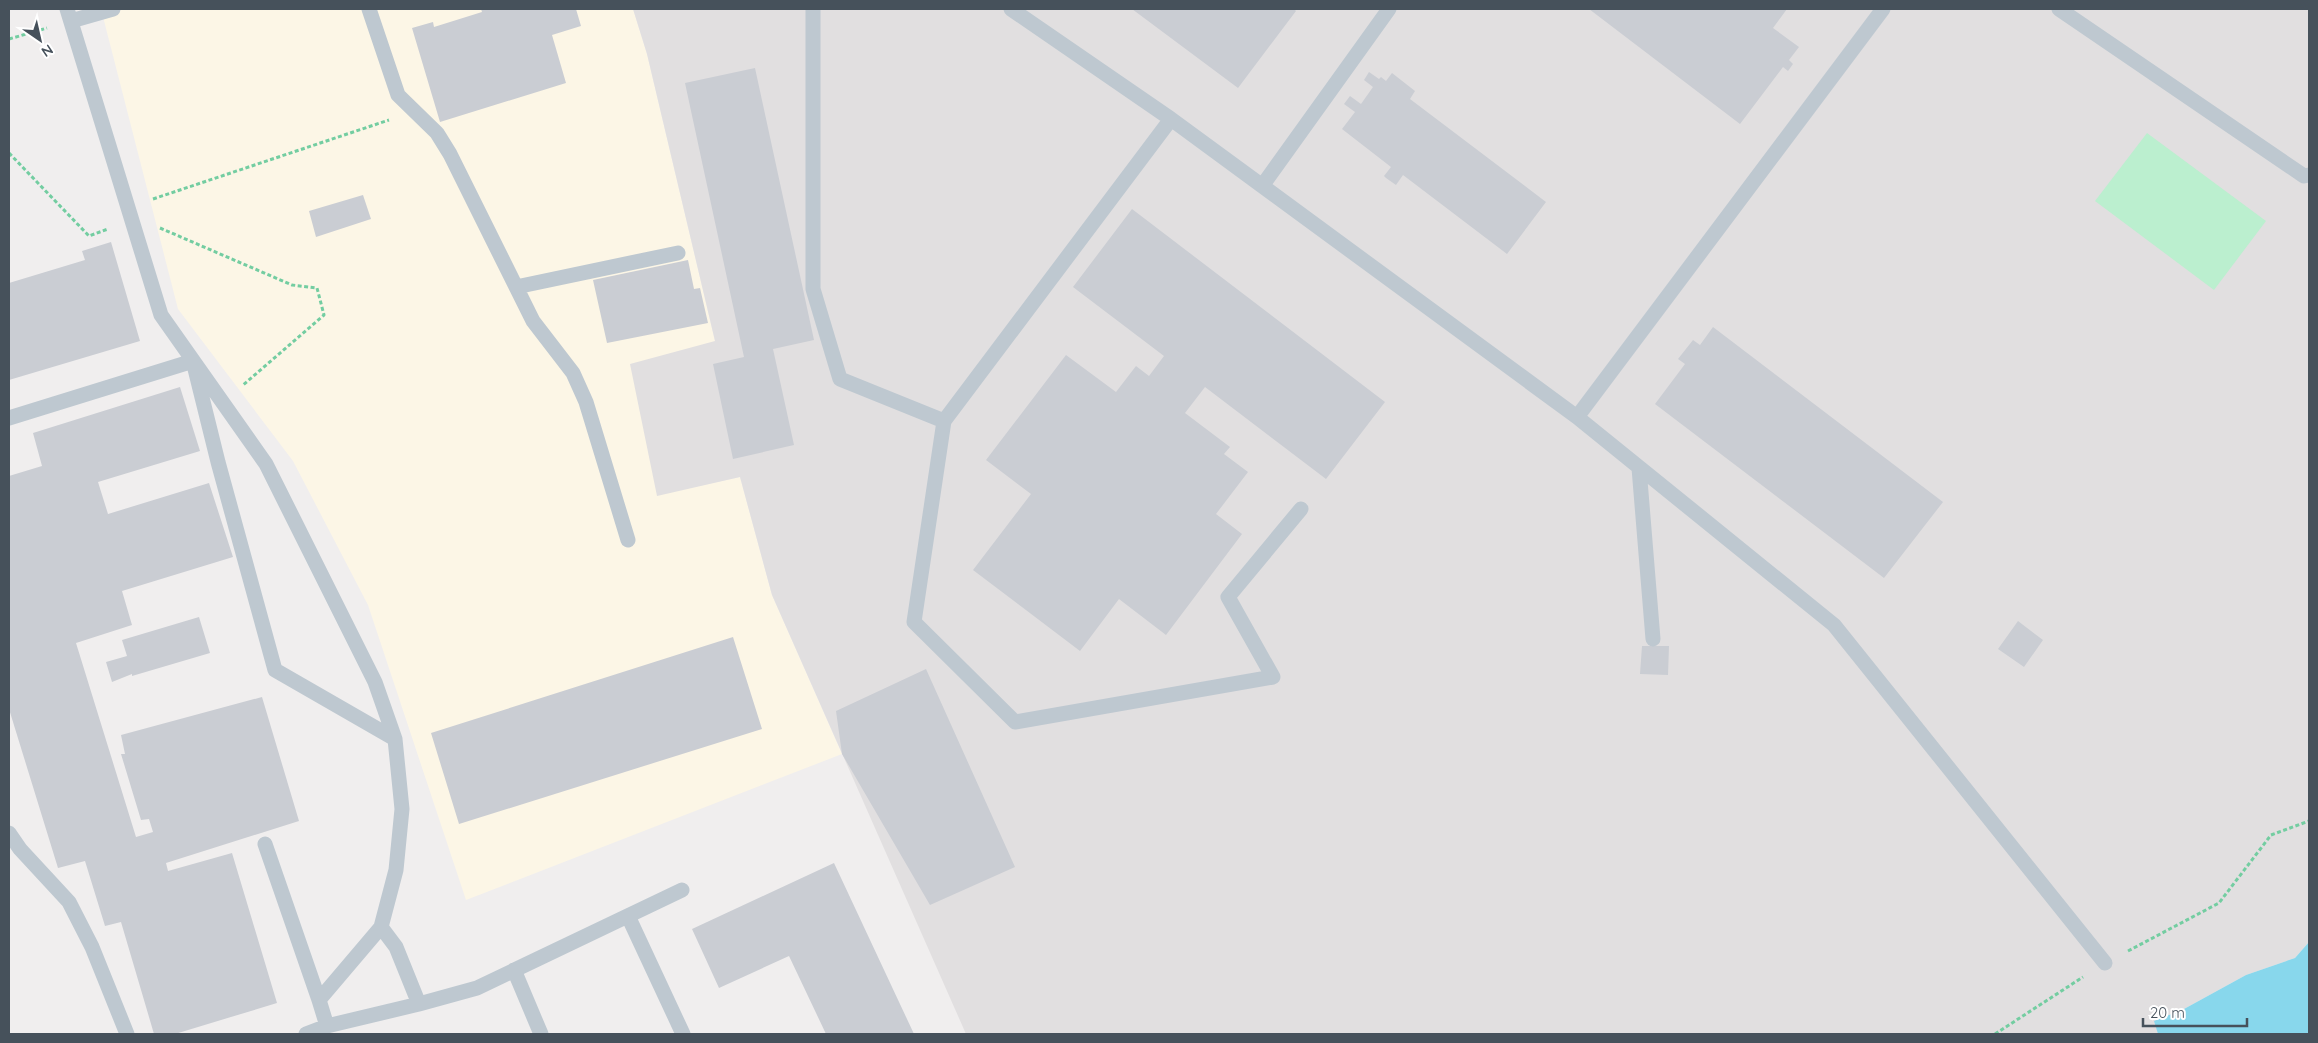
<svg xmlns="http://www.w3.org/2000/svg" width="2318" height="1043" font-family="Quicksand,sans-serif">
<rect width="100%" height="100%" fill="#f0eeee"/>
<!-- commercial -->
<path fill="#fcf6e6" d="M 101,9 L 633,9 L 647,54 L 715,341 L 657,495 L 740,477 L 772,595 L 842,754 L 466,900 L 368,605 L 293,461 L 178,309 Z"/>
<!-- education -->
<path fill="#e1dfe0" d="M 633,9 L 2309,9 L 2309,942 L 2295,958 L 2246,975 L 2184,1009 L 2155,1021 L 2158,1034 L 966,1034 L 772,595 L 740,477 L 657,496 L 630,364 L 715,341 L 647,54 Z"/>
<!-- green -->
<path fill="#bbefcf" d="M 2147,133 L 2266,221 L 2214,290 L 2095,201 Z"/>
<!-- water -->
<path fill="#88d7ec" d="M 2309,942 L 2309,1034 L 2158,1034 L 2154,1021 L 2184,1009 L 2246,975 L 2295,958 Z"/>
<!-- building -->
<path fill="#cacdd3" d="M 481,9 L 576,9 L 581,26 L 552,35 L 566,83 L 440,122 L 412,28 L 433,22 L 434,27 L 482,12 Z
M 1132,9 L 1294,9 L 1296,11 L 1238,88 Z
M 1589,9 L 1787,9 L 1773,28 L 1799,47 L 1789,60 L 1793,64 L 1788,71 L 1783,67 L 1740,124 Z
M 755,68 L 814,340 L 773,349 L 794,445 L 733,459 L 713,364 L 744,357 L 685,83 Z
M 1369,72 L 1379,79 L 1381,77 L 1386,81 L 1392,73 L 1415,91 L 1410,99 L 1546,202 L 1507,254 L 1403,175 L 1396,185 L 1386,178 L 1384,176 L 1391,167 L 1342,129 L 1355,112 L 1344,104 L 1350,96 L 1361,104 L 1373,87 L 1364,80 Z
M 363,195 L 371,219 L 316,237 L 309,211 Z
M 1132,209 L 1385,402 L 1326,479 L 1205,387 L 1185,413 L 1230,447 L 1224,454 L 1248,472 L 1216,514 L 1242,534 L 1166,635 L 1119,599 L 1080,651 L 973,570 L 1031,494 L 986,460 L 1066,355 L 1116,392 L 1136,366 L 1149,376 L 1164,356 L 1073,287 Z
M 111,242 L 140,341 L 9,380 L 9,283 L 85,260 L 82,251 Z
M 688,260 L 694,289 L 700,288 L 708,323 L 607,343 L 593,280 Z
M 1713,327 L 1943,502 L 1884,578 L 1655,404 L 1685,364 L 1678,359 L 1693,340 L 1700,345 Z
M 180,387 L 200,451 L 98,482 L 108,514 L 209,483 L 233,557 L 122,591 L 132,625 L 76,643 L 136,837 L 153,832 L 149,819 L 141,820 L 121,754 L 125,754 L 121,735 L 262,697 L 299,821 L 166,863 L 168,871 L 232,853 L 277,1003 L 175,1034 L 154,1034 L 121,922 L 105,926 L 85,861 L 58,868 L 9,709 L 9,476 L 42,466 L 33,433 Z
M 199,617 L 210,653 L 132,676 L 132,674 L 112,682 L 106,662 L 127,656 L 122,640 Z
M 2018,621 L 2043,640 L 2024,667 L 1998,649 Z
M 733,637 L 762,729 L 459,824 L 431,733 Z
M 1642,646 L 1669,646 L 1668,675 L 1640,674 Z
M 926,669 L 1015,867 L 930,905 L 842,754 L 836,711 Z
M 834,863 L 914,1034 L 826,1034 L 789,956 L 719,988 L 692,929 Z"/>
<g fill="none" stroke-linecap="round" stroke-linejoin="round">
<!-- path -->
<path stroke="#73cda1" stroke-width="3" stroke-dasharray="4 2.5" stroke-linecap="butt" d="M 9,39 L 47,28
M 9,153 L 89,236 L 108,229
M 153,199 L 389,120
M 160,228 L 292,285 L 317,288 L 324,315 L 242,386
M 2128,951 L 2219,903 L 2271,835 L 2309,821
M 1995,1034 L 2083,977"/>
<!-- lane -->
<path stroke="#bec8d0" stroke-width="15" d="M 67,9 L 161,315 L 266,464 L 375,682 L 395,739 L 402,809 L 396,870 L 381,927 L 396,947 L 419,1004 L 477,988 L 682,890
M 369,9 L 398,95 L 437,133 L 450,154 L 533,321 L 573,373 L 586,402 L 628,540
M 813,9 L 813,289 L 840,379 L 944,421 L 1171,119
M 1011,9 L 1171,119 L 1577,417 L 1883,9
M 2059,9 L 2304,176 L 2309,175
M 71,21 L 113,9
M 1262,186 L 1389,9
M 516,287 L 678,253
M 1577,417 L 1834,625 L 2105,963
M 9,418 L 193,361 L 218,462 L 275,670 L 395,739
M 944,421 L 914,622 L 1015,722 L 1273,677 L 1228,597 L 1301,509
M 1639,468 L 1653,639
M 9,833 L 20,849 L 69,902 L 92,947 L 127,1034
M 265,844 L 319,1000
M 628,916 L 683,1034
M 514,970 L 541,1034
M 327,1026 L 319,1000 L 381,927
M 306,1034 L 327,1026 L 419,1004"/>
</g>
<!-- border -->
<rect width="2318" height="1043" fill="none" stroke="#46515b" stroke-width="20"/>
<!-- north arrow -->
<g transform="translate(40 40) rotate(146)" stroke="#ffffff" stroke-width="4" paint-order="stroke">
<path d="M0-4L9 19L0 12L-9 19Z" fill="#46515b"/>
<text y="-8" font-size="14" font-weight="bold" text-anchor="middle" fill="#46515b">N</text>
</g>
<!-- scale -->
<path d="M2143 1018v8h104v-8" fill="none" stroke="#46515b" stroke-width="2.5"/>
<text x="2150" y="1018" font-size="15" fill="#46515b" stroke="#ffffff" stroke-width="4" paint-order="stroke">20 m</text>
</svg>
